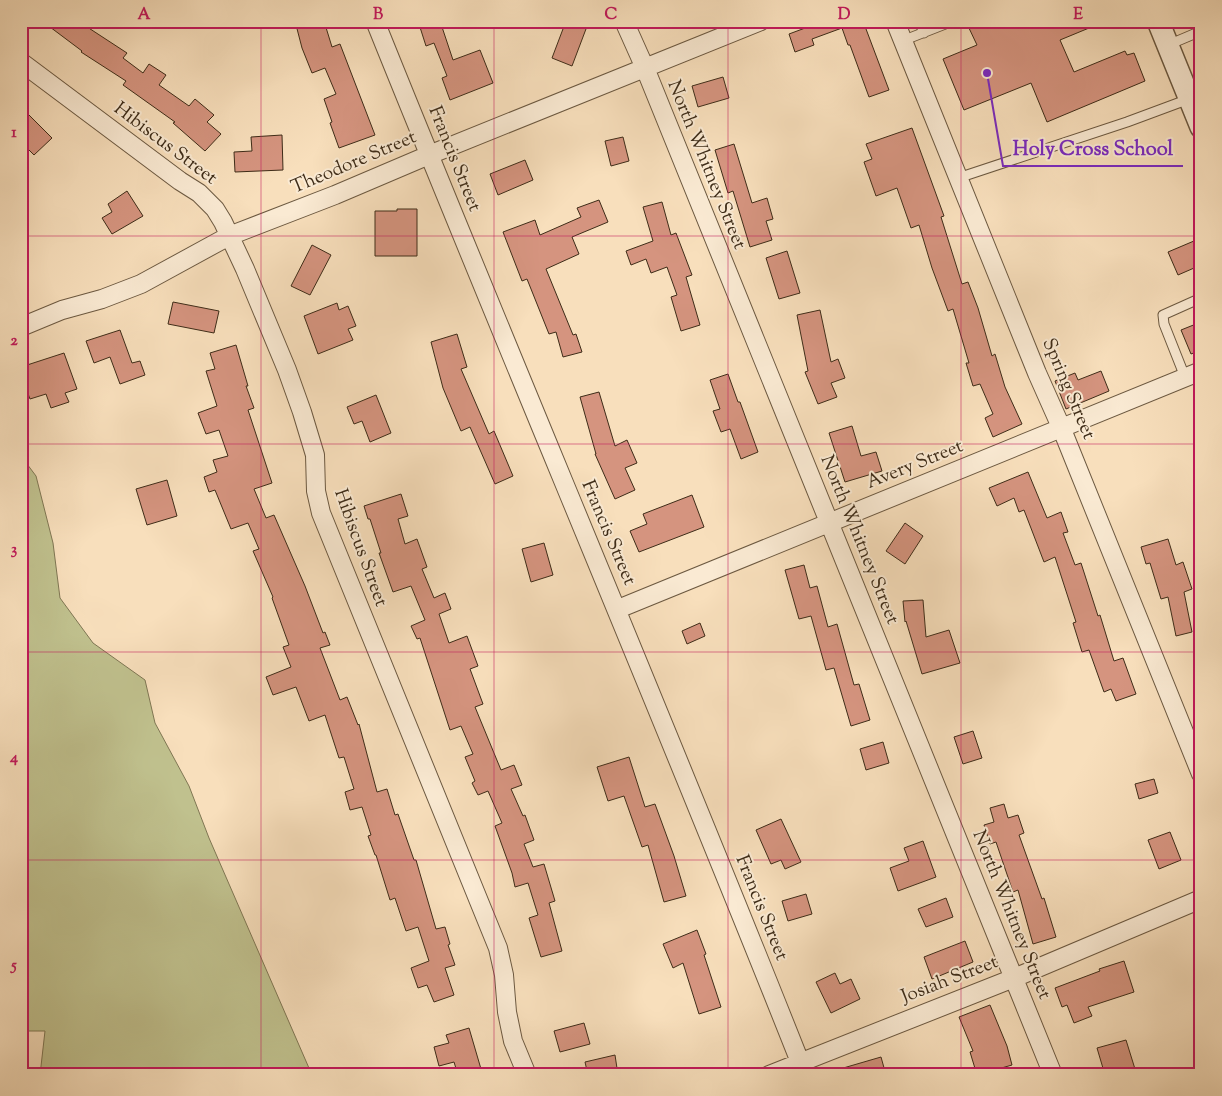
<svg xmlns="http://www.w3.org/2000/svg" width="1222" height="1096" font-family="'Sorts Mill Goudy',serif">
<rect width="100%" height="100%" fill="#f8dfbc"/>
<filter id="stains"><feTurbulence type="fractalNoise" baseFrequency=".004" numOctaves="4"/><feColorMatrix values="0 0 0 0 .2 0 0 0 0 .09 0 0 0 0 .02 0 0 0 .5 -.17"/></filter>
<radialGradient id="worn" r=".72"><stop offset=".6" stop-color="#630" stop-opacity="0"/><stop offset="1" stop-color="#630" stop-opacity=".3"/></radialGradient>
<!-- green -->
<path fill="#c0c18e" stroke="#7f7653" d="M 21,456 L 36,476 L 53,543 L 60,598 L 93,643 L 145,680 L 155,723 L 189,786 L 209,838 L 312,1075 L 40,1075 L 45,1031 L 21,1031 Z"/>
<!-- building -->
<path fill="#d5947f" stroke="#3e2c18" d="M 42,21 L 78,21 L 127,53 L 123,58 L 143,73 L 149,64 L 166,75 L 159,85 L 189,106 L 195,99 L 214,115 L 207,122 L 221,134 L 205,151 L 173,123 L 175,122 L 123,85 L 126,81 L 81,52 L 82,51 Z
M 295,21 L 324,21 L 332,47 L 340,44 L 375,135 L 339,148 L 330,123 L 332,122 L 324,99 L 336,94 L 325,68 L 312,73 L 302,48 Z
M 418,21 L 440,21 L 453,60 L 480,50 L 493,83 L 450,100 L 442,78 L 447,76 L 434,43 L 426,46 Z
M 566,21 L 589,21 L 572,66 L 552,58 Z
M 824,21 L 863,21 L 889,90 L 869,97 L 850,45 L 848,45 L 842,28 L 812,39 L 814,45 L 795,52 L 789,34 Z
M 980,21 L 1106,21 L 1060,40 L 1074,72 L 1125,51 L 1127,55 L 1134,53 L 1145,81 L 1047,122 L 1031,83 L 964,110 L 943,59 L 977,45 L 968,26 Z
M 723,77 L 729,98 L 698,107 L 692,86 Z
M 21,107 L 52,138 L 34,155 L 21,142 Z
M 912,128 L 944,216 L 941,217 L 962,284 L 968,282 L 978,308 L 992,356 L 995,354 L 1005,387 L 1022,424 L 993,437 L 985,418 L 993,414 L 980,384 L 973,386 L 966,363 L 969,363 L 953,309 L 948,311 L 932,268 L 919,225 L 911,228 L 897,188 L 876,196 L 864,162 L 872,159 L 866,144 Z
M 282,135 L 283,170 L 235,172 L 234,152 L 252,151 L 251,137 Z
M 623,137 L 629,161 L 611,166 L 605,141 Z
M 734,144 L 752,203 L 767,198 L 773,219 L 766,221 L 772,240 L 750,247 L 733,191 L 728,193 L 715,150 Z
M 525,160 L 533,180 L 498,195 L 490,174 Z
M 127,191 L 143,216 L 112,234 L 102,218 L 112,212 L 108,204 Z
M 599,200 L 608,222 L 572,237 L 579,254 L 546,269 L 573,335 L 576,334 L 582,352 L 563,357 L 556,332 L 549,334 L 527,279 L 522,281 L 503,232 L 535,220 L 540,235 L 581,217 L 577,208 Z
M 662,202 L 671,235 L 676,233 L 692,275 L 686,277 L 700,325 L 681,331 L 671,297 L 677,295 L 667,267 L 651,273 L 646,259 L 631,265 L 626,251 L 653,241 L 643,207 Z
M 397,209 L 417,209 L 417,256 L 375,256 L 375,211 L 397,211 Z
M 1201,238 L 1201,265 L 1178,275 L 1168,252 Z
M 312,245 L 331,255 L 310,295 L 291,286 Z
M 787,251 L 800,293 L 779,299 L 766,258 Z
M 173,302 L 219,311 L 214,333 L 168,324 Z
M 337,303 L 339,310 L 348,306 L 356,326 L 348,329 L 353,340 L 318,354 L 304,316 Z
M 820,310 L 831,362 L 838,359 L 845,378 L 831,383 L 837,397 L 818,404 L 805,372 L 808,371 L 797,315 Z
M 1201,322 L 1201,350 L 1191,354 L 1181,330 Z
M 120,330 L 132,363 L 140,361 L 145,375 L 120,384 L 110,357 L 94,363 L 86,341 Z
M 457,334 L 467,367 L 461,369 L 489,434 L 494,431 L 513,476 L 495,484 L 470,427 L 461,431 L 443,388 L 431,342 Z
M 236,345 L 248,386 L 246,386 L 254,408 L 248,410 L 272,483 L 254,489 L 266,518 L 274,515 L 305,586 L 323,633 L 325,632 L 330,645 L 320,648 L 340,700 L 347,697 L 358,725 L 359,724 L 377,792 L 387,789 L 395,815 L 398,814 L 414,860 L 416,860 L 436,929 L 445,927 L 450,944 L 448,945 L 455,965 L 445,968 L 454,995 L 434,1002 L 427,985 L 418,988 L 411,968 L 429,961 L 418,927 L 406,931 L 395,898 L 390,900 L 376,855 L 375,855 L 368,836 L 371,835 L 362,807 L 350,810 L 345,792 L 354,789 L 344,757 L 339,758 L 325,715 L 309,721 L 296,687 L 273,695 L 266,677 L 291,667 L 283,647 L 289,645 L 272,598 L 273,597 L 253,551 L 259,549 L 248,523 L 231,529 L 215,490 L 209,492 L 204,477 L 217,472 L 213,460 L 228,456 L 219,430 L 206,434 L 198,413 L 217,406 L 206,371 L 215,369 L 210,353 Z
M 64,353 L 77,389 L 65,393 L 69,402 L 51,408 L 46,394 L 30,399 L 21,375 L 21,367 Z
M 1101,371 L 1109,391 L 1066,409 L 1055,381 L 1075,373 L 1078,380 Z
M 728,374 L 738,402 L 740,402 L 758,452 L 741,459 L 730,429 L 721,432 L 713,411 L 720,409 L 710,380 Z
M 599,392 L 615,446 L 627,440 L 637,463 L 625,468 L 635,490 L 615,499 L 595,454 L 596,454 L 580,397 Z
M 376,395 L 391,433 L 370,442 L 362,421 L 354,424 L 347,407 Z
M 852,426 L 861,456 L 876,452 L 882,471 L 845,482 L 829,433 Z
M 1028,472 L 1047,518 L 1061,512 L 1068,532 L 1063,533 L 1075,565 L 1081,563 L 1098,616 L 1100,615 L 1114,661 L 1123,658 L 1136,694 L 1116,701 L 1111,689 L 1104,692 L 1089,650 L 1082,652 L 1073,623 L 1076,622 L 1055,557 L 1044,562 L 1024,510 L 1019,512 L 1014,498 L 997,506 L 989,488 Z
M 167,480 L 177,516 L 147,525 L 136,489 Z
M 401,494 L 408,516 L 398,519 L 405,544 L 417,539 L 427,567 L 422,569 L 434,598 L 445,593 L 451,609 L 439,614 L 449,643 L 467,636 L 478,666 L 470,669 L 483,704 L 475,707 L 501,770 L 514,765 L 522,785 L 511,789 L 523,816 L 525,815 L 534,840 L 524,844 L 533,867 L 544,864 L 555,901 L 549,903 L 562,951 L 541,957 L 529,918 L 538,915 L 528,883 L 515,887 L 512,873 L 495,826 L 502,823 L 488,791 L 478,795 L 472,783 L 475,781 L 465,757 L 473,754 L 461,726 L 450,730 L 420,638 L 417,639 L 411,626 L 425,620 L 411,586 L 393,592 L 379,553 L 381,553 L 370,519 L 368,519 L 364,506 Z
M 692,495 L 704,527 L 639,552 L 630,531 L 647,524 L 643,514 Z
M 905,523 L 923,536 L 905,564 L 886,551 Z
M 1168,539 L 1176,565 L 1183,562 L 1192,589 L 1184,592 L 1192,632 L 1176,636 L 1168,597 L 1161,599 L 1150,563 L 1146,564 L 1141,547 Z
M 544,543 L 553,575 L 531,582 L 522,549 Z
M 804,565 L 810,588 L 817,586 L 828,627 L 837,624 L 854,685 L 859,684 L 870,720 L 851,726 L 834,668 L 826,670 L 811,616 L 799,619 L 785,570 Z
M 923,600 L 926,637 L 949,630 L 960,663 L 922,674 L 906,621 L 905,622 L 903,601 Z
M 700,623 L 705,636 L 687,644 L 682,631 Z
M 973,731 L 982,758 L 963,764 L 954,737 Z
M 883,742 L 889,763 L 866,770 L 860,749 Z
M 629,757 L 645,807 L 655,804 L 674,856 L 686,896 L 664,902 L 648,845 L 642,847 L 624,796 L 608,801 L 597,767 Z
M 1154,779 L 1158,793 L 1139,799 L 1135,784 Z
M 1004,804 L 1008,818 L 1018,815 L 1024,833 L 1019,835 L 1042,899 L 1044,898 L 1056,937 L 1033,944 L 1018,890 L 1013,892 L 996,842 L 990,844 L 984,825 L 994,822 L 990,808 Z
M 781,819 L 801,862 L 785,869 L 781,860 L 771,864 L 756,830 Z
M 1170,832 L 1181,860 L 1159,869 L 1148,840 Z
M 923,841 L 936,877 L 898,891 L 890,868 L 909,861 L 904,848 Z
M 806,894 L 812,914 L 788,921 L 782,901 Z
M 946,898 L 953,917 L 926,927 L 918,909 Z
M 697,930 L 706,954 L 704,955 L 721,1007 L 699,1014 L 683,963 L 673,968 L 663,944 Z
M 965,941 L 973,962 L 932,979 L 924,957 Z
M 1124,961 L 1134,992 L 1088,1007 L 1092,1016 L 1074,1023 L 1067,1005 L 1062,1007 L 1055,988 L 1100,971 L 1099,969 Z
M 835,973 L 840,984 L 851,979 L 860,999 L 831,1013 L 816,982 Z
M 990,1005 L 1007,1046 L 1012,1065 L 977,1075 L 970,1052 L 973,1051 L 959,1017 Z
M 584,1023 L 590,1044 L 560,1052 L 554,1031 Z
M 469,1028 L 481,1069 L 458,1075 L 454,1062 L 439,1066 L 434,1047 L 449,1043 L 446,1035 Z
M 1126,1040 L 1135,1069 L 1116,1075 L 1105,1075 L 1097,1048 Z
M 615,1055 L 618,1075 L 588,1075 L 585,1062 Z
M 881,1057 L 886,1075 L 834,1075 L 833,1071 Z"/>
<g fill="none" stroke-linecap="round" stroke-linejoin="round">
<defs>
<path id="service" d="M 919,21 L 924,33
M 902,41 L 953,21
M 1168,45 L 1201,31
M 1186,90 L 1201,84
M 958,178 L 1127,122 L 1189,99
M 1185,377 L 1164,324 L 1163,315 L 1201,298"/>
<path id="minor" d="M 375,21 C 515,369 662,714 800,1062
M 624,21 L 645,68 L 1053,1075
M 895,21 L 1037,373 L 1061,427 L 1201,774
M 21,62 L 180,181 L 199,193 L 215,209 L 223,222 L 245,269 L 287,370 L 302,412 L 315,455 L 316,491 L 321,513 L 498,948 L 504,975 L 507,1012 L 513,1041 L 527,1075
M 21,327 L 62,310 L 102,299 L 141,284 L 229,236 L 335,195 L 429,155 L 761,21
M 618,609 L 1201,371
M 769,1075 L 1014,978 L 1201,899"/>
<path id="tertiary" d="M 1158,21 L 1201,127"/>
</defs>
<!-- service casing -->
<use href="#service" stroke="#6c5941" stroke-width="11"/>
<!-- minor casing -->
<use href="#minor" stroke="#6c5941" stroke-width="20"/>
<!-- tertiary casing -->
<use href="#tertiary" stroke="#6c5941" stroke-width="24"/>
<!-- service -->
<use href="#service" stroke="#faead3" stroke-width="9"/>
<!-- minor -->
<use href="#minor" stroke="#faead3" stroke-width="18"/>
<!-- tertiary -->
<use href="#tertiary" stroke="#faead3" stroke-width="21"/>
</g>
<!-- grid -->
<path fill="none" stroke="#c2185b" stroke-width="1" stroke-opacity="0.55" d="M 261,21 L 261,1075M 494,21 L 494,1075M 728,21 L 728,1075M 961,21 L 961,1075M 21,236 L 1201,236M 21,444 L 1201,444M 21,652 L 1201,652M 21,860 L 1201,860"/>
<g text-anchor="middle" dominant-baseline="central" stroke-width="4" stroke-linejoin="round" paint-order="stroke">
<!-- street labels -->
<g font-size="19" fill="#3e2c18" stroke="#faead3">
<text transform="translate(165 144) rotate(37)">Hibiscus Street</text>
<text transform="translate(454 159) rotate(68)">Francis Street</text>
<text transform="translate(354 163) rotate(-23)">Theodore Street</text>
<text transform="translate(706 165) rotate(68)">North Whitney Street</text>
<text transform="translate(1068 389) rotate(67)">Spring Street</text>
<text transform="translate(915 465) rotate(-22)">Avery Street</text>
<text transform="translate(608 533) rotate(67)">Francis Street</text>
<text transform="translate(859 540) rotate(68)">North Whitney Street</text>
<text transform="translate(360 548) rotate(70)">Hibiscus Street</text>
<text transform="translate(761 908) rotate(68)">Francis Street</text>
<text transform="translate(1011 915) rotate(68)">North Whitney Street</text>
<text transform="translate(950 980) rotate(-21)">Josiah Street</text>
</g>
</g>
<!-- callouts -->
<path fill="none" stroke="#7b2cbf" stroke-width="2" d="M987 73L1003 166H1183"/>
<circle fill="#7b2cbf" stroke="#faead3" stroke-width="2" cx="987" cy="73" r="5"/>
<g font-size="20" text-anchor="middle" font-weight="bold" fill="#7b2cbf" stroke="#faead3" stroke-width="4" stroke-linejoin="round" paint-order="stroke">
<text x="1093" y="155">Holy Cross School</text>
</g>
<!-- margin -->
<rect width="1222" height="1096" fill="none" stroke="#f8dfbc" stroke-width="55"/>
<rect x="28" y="28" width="1166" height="1040" fill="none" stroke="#c2185b" stroke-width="2"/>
<g font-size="16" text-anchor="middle" font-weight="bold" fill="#c2185b">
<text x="144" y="19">A</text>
<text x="378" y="19">B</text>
<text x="611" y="19">C</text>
<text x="844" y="19">D</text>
<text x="1078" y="19">E</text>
<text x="14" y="137">1</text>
<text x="14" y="345">2</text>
<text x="14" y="554">3</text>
<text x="14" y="762">4</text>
<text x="14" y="970">5</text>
</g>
<rect width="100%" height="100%" filter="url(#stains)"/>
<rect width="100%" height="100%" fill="url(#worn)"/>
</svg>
